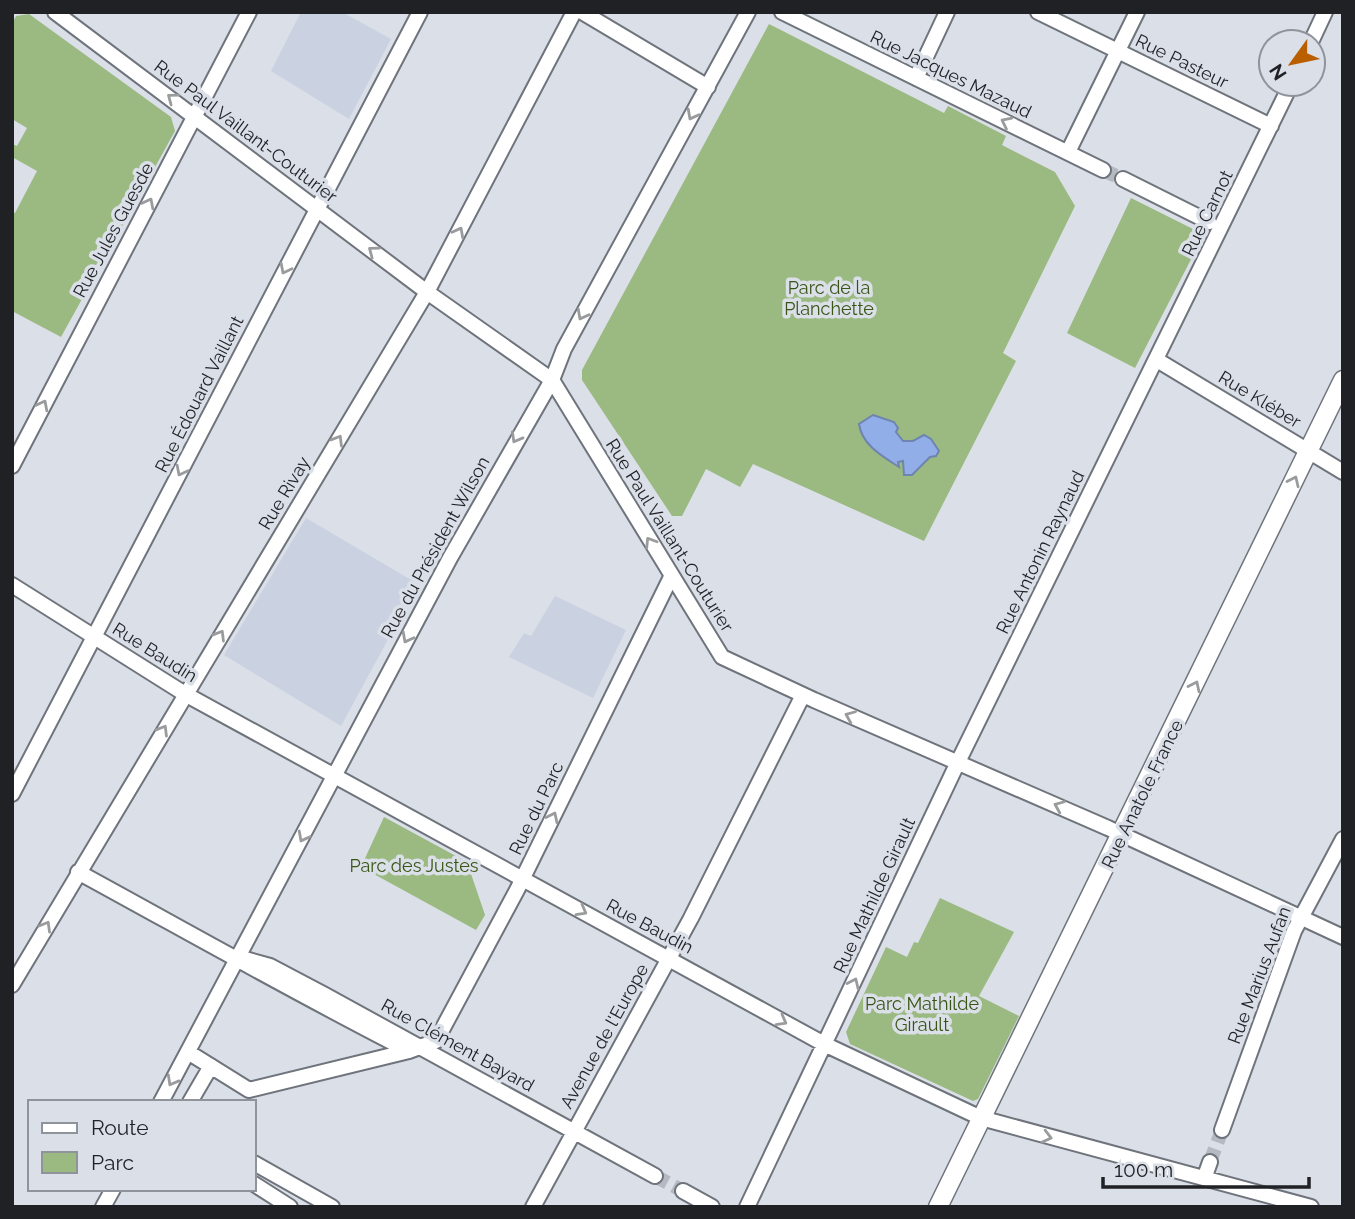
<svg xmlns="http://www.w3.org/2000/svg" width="1355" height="1219" font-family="Raleway,sans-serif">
<rect width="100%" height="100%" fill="#dadfe8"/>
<!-- built -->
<path fill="#cad2e2" d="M 301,12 L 342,12 L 391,39 L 349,119 L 271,71 Z
M 306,518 L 418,584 L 341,726 L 224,655 Z
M 555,596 L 626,630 L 593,698 L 509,657 L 524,633 L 531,636 Z"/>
<!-- green -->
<path fill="#9bba81" d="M 29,14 L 171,117 L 175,131 L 61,337 L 12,311 L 12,212 L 15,213 L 37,171 L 12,157 L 12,144 L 17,146 L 27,128 L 12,119 L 12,24 L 16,16 Z
M 769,24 L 944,113 L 948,106 L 1006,136 L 1002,145 L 1055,172 L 1075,206 L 1003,353 L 1016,361 L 924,541 L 753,464 L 740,487 L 706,469 L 682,516 L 672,516 L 582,380 L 582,370 Z
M 1131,198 L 1199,232 L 1202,238 L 1135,368 L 1067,333 Z
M 384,817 L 467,862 L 485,915 L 476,930 L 361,867 Z
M 940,898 L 1014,932 L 979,996 L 1019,1016 L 978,1099 L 973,1101 L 850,1044 L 846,1032 L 886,947 L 907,957 L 914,942 L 918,943 Z"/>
<!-- water -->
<path fill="#91aee8" stroke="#6f84ae" stroke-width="2" d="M 873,415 L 894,422 L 898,428 L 896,432 L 903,441 L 913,441 L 924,435 L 931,439 L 939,451 L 936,456 L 930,457 L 912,475 L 904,475 L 903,461 L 898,462 L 899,467 C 882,456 862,445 859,424 Z"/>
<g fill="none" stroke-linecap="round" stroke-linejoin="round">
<!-- minor-tunnel -->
<path stroke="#b5b9c1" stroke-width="14" stroke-dasharray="14 7" stroke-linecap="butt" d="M 1103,170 L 1123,179
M 1210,1162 L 1222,1130
M 655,1176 L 683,1191"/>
<defs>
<path id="minor" d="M 55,12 L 427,292 L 552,380 L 722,657 L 814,700 L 1108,828 L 1343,937
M 582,12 L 708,87
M 782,12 L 1103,170
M 1038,12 L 1271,126
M 1311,42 L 1325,12
M 916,78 L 947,12
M 1068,152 L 1137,12
M 1123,179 L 1209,222
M 1157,360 L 1343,472
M 12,466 L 249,12
M 12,585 L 185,694 L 824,1044 L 981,1118 L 1311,1207
M 12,794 L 420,12
M 78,872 C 188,932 297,994 409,1051
M 238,957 L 270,966 L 325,995 L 655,1176
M 12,985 L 427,292 L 574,12
M 188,1052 L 249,1090 L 409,1051 L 436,1041 L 517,890 L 671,577
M 161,1102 L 450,558 L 552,380 L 564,349 L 748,12
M 190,1102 L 211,1066
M 1222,1130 L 1294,931 L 1343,839
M 254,1163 L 332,1207
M 1205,1176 L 1210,1162
M 254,1184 L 290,1207
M 683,1191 L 712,1207
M 103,1207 L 113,1189
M 533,1207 L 691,918 L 803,695
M 747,1207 L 958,762 L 1291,84"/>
<path id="major" d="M 938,1207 L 1343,380"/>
</defs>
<!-- minor casing -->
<use href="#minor" stroke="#6f747c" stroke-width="18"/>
<!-- major casing -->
<use href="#major" stroke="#6f747c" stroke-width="21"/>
<!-- minor -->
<use href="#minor" stroke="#fff" stroke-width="14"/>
<!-- major -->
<use href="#major" stroke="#fff" stroke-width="18"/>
</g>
<!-- one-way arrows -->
<defs><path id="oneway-chevron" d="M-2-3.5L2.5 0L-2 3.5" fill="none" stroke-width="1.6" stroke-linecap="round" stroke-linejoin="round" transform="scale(1.75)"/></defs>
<g stroke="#9a9b9d">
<use href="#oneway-chevron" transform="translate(172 98) rotate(-143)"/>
<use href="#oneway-chevron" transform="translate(692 115) rotate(118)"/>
<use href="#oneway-chevron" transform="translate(1006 122) rotate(-154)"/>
<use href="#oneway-chevron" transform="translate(149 203) rotate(-63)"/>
<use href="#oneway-chevron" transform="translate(459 232) rotate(-62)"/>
<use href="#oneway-chevron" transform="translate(373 251) rotate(-143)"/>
<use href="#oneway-chevron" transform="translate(285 269) rotate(117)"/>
<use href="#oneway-chevron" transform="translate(582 315) rotate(118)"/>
<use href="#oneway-chevron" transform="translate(43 405) rotate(-63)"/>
<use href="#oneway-chevron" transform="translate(516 438) rotate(119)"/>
<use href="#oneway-chevron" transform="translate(338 440) rotate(-59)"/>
<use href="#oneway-chevron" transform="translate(181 471) rotate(117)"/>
<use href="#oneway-chevron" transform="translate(1294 481) rotate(-65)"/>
<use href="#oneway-chevron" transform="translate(650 542) rotate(-122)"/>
<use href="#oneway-chevron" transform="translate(220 635) rotate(-59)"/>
<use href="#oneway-chevron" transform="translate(407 638) rotate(118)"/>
<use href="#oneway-chevron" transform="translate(1195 686) rotate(-64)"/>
<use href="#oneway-chevron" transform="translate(850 716) rotate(-157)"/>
<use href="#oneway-chevron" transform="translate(163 730) rotate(-59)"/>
<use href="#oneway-chevron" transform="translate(1059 806) rotate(-157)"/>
<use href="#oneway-chevron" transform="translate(553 817) rotate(-64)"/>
<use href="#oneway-chevron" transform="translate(303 837) rotate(118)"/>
<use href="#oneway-chevron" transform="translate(582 911) rotate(29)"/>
<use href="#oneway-chevron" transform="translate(46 926) rotate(-60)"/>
<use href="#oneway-chevron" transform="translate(854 983) rotate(-65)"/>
<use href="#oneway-chevron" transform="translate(782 1021) rotate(29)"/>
<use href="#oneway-chevron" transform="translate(172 1081) rotate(119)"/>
<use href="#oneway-chevron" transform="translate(1047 1137) rotate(14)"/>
</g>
<g text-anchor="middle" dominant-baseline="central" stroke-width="7" stroke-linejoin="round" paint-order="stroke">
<!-- street labels -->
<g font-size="18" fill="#1f2125" stroke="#dadfe8">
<text transform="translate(1182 61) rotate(26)">Rue Pasteur</text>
<text transform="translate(951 74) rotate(26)">Rue Jacques Mazaud</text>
<text transform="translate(246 131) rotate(37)">Rue Paul Vaillant-Couturier</text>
<text transform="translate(1207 213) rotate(-64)">Rue Carnot</text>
<text transform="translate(113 230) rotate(-62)">Rue Jules Guesde</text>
<text transform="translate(199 394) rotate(-63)">Rue Édouard Vaillant</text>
<text transform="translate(1260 399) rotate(31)">Rue Kléber</text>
<text transform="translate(284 493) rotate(-59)">Rue Rivay</text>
<text transform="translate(670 535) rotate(58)">Rue Paul Vaillant-Couturier</text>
<text transform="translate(435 547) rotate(-61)">Rue du Président Wilson</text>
<text transform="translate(1040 552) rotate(-64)">Rue Antonin Raynaud</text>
<text transform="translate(155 652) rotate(32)">Rue Baudin</text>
<text transform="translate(1142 794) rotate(-64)">Rue Anatole France</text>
<text transform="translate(536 808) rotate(-64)">Rue du Parc</text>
<text transform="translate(874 895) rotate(-65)">Rue Mathilde Girault</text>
<text transform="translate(650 926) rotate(28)">Rue Baudin</text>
<text transform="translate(1259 975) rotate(-69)">Rue Marius Aufan</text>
<text transform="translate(604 1036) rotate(-61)">Avenue de l'Europe</text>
<text transform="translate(458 1045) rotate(29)">Rue Clément Bayard</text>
</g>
<!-- park labels -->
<g font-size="18" fill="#385515" stroke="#dadfe8">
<text x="829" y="287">Parc de la<tspan x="829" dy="21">Planchette</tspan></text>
<text x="414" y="865">Parc des Justes</text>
<text x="922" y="1003">Parc Mathilde<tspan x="922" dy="21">Girault</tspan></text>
</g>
</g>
<!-- border -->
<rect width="1355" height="1219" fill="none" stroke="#1f2125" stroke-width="28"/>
<!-- legend -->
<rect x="28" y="1100" width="228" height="91" fill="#dadfe8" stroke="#8f939a" stroke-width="2"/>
<rect x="42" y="1123" width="35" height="10" fill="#ffffff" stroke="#8f939a" stroke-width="2"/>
<text x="91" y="1135" font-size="21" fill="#1f2125">Route</text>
<rect x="42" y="1152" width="35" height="21" fill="#9bba81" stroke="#8f939a" stroke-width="2"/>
<text x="91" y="1170" font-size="21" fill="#1f2125">Parc</text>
<!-- north arrow -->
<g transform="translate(1292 63) rotate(237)"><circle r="33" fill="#dadfe8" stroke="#8f939a" stroke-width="2"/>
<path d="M0-5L12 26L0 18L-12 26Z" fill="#b95f00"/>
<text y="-10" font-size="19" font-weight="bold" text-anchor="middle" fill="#1f2125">N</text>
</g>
<!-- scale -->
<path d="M1103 1177v10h206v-10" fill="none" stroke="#1f2125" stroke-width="3.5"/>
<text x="1114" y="1177" font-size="21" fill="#1f2125" stroke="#dadfe8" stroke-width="5" paint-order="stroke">100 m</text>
</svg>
